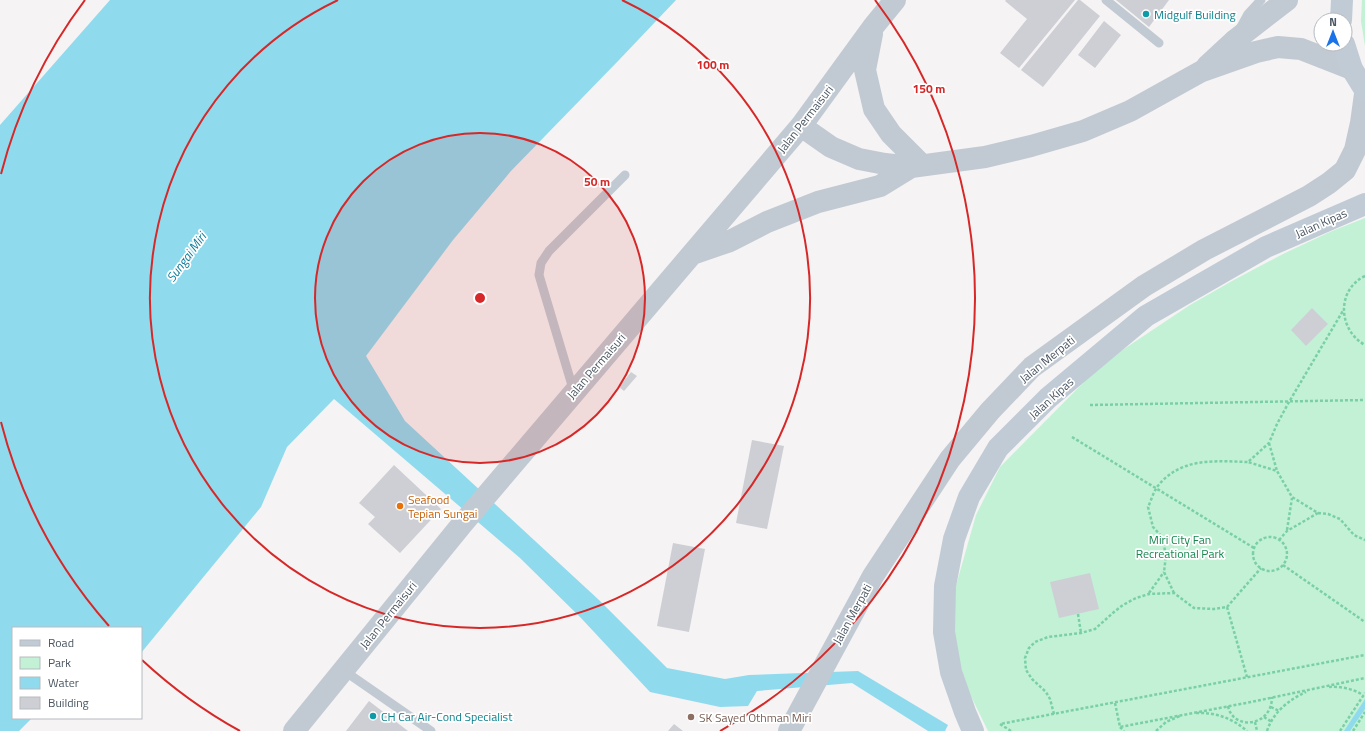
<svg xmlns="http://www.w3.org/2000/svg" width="1365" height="731" font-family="'Titillium Web',sans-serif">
<rect width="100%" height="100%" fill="#f5f3f3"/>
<!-- green -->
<path fill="#c3f1d5" d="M 1362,0 L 1365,0 L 1365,46 L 1361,21 Z
M 1365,218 L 1365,731 L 988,731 L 969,692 L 953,644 L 955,589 L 976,515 L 1000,467 L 1089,377 L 1121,351 L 1190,305 L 1232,281 L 1283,254 L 1332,231 Z"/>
<!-- water -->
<path fill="#90daee" d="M 110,0 L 676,0 L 619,60 L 511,171 L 453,240 L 366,356 L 405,421 L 599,600 L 667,668 L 725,679 L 749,675 L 858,671 L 948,725 L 945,731 L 928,731 L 852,683 L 757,691 L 748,706 L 720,707 L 650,692 L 581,618 L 520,558 L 334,399 L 287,447 L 261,507 L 141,653 L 141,628 L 13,628 L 13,718 L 32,718 L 19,731 L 0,731 L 0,125 Z
M 1365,699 L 1365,709 L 1350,731 L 1344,731 Z"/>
<!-- building -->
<path fill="#cdcfd5" d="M 1006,0 L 1075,0 L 1019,68 L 1000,53 L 1027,19 L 1005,1 Z
M 1078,0 L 1080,0 L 1100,16 L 1043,87 L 1021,70 Z
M 1116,0 L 1169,0 L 1149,27 Z
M 1104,21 L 1121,35 L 1095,68 L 1078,55 Z
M 1312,308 L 1328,324 L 1306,346 L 1291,330 Z
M 631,372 L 637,376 L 624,391 L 619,387 Z
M 752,440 L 784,446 L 767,529 L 736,523 Z
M 394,465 L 441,509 L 400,553 L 368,524 L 375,517 L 359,503 Z
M 673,543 L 705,549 L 689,632 L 657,626 Z
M 1090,573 L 1099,609 L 1059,618 L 1050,582 Z
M 369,701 L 408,731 L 346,731 Z
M 674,724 L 683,731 L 668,731 Z"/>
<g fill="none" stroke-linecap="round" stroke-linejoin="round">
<!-- path -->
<path stroke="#7ad0a6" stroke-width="2.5" stroke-dasharray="3 2" stroke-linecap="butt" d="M 1365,276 C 1336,290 1338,330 1365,345
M 1090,405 L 1365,400
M 1072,437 L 1254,548
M 1269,443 L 1277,471
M 1318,513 L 1328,514 L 1340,519 L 1354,535 L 1365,540
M 1287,530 L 1292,498
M1253 554a17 17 0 1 1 34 0a17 17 0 1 1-34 0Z
M 1279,540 L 1287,531 L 1318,513 L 1292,497 L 1277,471 L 1248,462 L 1269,443 L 1277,424 L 1289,402 L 1344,309
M 1283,565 L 1365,622
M 1149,593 L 1164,572
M 1174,593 L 1164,572 L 1166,555 L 1162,537 L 1153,527 L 1148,507 C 1151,501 1153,493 1157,487 C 1180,457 1215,461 1248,462
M 1227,607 L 1247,677
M 1078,614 L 1081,633
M 1329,687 C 1340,686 1354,689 1363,695
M 1115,703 L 1120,727 L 1251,702 L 1365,678
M 1228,706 C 1233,731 1272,727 1272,697
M 1271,707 L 1279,711
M 1196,713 C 1215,712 1232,718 1247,731
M 1054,714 L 1050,699 L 1046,692 L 1032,679 L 1026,670 L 1025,658 L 1029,648 L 1035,642 L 1048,637 L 1081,633 L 1095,629 L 1114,612 L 1123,605 L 1136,598 L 1149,594 L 1174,593 L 1194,608 L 1214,609 L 1227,607 L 1261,568
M 1264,717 L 1272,722
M 1255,722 L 1257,731
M 1120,727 L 1124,731
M 1011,731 L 1000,724 L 1365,655
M 1156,731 L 1166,722 L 1180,716
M 1267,731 C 1273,712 1290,699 1306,692
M 1340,731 L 1365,693
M 1353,731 L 1365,712"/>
<!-- service -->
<path stroke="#c1cad2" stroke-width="9" d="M 1106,0 L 1159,43
M 1241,27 L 1248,14 L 1261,0
M 574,392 L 539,275 L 541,263 L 549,251 L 625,175
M 343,670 L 431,731"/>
<!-- tertiary -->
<path stroke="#c1cad2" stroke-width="22" d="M 872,34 L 865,70 L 874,109 L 891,134 L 922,165
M 1207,66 L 1234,41 L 1287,0
M 801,126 L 831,147 L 859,159 L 885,164 L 911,167 L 985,157 L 1031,146 L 1083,131 L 1130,111 L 1202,71 L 1256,52 L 1278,47 L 1301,49 L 1352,69
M 692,254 L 730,241 L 767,222 L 818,202 L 880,186 L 911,167
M 294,731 L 463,523 L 801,126 L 873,27 L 895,0
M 789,731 L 873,576 L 950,459 L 990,411 L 1032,367 L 1144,286 L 1204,250 L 1309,196 L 1329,183 L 1345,170 L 1355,150 L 1361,123 L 1365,94"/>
<!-- secondary -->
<path stroke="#c1cbd6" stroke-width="22" d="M 1341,20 L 1342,0
M 1344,44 L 1352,69 L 1365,90
M 973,731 L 965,712 L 951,672 L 944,632 L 945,586 L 954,539 L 969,497 L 998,448 L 1048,398 L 1146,316 L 1266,247 L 1365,204"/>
</g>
<!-- distance rings -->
<circle cx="480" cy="298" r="165" fill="#d62828" fill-opacity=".12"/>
<g fill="none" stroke="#d62828" stroke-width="2">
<circle cx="480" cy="298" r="165"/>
<path d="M622 0A330 330 0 1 1 338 0"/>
<path d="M240 731A495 495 0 0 1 142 660M109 626A495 495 0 0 1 1 422M1 174A495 495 0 0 1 85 0M875 0A495 495 0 0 1 720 731"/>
</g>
<!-- markers -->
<g fill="#0f9aa8" stroke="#fff" stroke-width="1.5">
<circle cx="1146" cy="14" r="4"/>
<circle cx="373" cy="716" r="4"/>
</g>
<circle fill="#e8710a" stroke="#fff" stroke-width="1.5" cx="400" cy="506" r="4"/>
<circle fill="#8d6e63" stroke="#fff" stroke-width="1.5" cx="691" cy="717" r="4"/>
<g text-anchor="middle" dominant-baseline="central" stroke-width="3.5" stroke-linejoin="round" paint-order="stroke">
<!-- culture labels -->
<g font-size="12" fill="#0d838f" stroke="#fff" text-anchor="start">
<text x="1154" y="14">Midgulf Building</text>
<text x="381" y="716">CH Car Air-Cond Specialist</text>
</g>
<!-- street labels -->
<g font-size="12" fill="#4a5661" stroke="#fff">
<text transform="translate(805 119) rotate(-52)">Jalan Permaisuri</text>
<text transform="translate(1321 223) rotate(-24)">Jalan Kipas</text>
<text transform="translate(1047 359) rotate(-39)">Jalan Merpati</text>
<text transform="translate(596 366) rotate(-49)">Jalan Permaisuri</text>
<text transform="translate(1051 398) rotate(-42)">Jalan Kipas</text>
<text transform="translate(852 614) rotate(-61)">Jalan Merpati</text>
<text transform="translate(388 615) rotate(-51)">Jalan Permaisuri</text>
</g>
<!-- food labels -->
<g font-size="12" fill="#c56008" stroke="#fff" text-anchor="start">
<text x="408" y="499">Seafood<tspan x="408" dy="14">Tepian Sungai</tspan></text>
</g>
<!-- park labels -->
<g font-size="12" fill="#17864f" stroke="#fff">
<text x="1180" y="539">Miri City Fan<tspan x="1180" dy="14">Recreational Park</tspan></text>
</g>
<!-- education labels -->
<g font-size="12" fill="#785e54" stroke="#fff" text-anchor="start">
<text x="699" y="717">SK Sayed Othman Miri</text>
</g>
<!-- water labels -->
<g font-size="13" font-style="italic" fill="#0c7c9b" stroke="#fff">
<text transform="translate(186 257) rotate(-54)">Sungai Miri</text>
</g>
</g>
<circle cx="480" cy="298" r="6" fill="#d62828" stroke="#fff" stroke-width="2"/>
<g font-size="12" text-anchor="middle" font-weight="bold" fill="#d62828" stroke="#fff" stroke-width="3.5" stroke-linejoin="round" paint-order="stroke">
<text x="713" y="69">100 m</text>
<text x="929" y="93">150 m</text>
<text x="597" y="186">50 m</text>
</g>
<!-- legend -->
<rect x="12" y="627" width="130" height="92" fill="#ffffff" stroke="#b7bbc0"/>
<rect x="20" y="640" width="20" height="6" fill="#c1cbd6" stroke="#b7bbc0"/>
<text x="48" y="647" font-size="12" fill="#4a5661">Road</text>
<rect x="20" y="657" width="20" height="12" fill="#c3f1d5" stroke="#b7bbc0"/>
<text x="48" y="667" font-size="12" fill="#4a5661">Park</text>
<rect x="20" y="677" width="20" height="12" fill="#90daee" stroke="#b7bbc0"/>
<text x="48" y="687" font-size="12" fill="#4a5661">Water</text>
<rect x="20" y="697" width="20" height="12" fill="#cdcfd5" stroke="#b7bbc0"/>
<text x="48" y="707" font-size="12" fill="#4a5661">Building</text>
<!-- north arrow -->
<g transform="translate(1333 32)"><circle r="19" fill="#ffffff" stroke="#b7bbc0"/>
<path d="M0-3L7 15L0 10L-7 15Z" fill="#1a73e8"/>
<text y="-6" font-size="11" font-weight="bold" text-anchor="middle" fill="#4a5661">N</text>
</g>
</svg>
